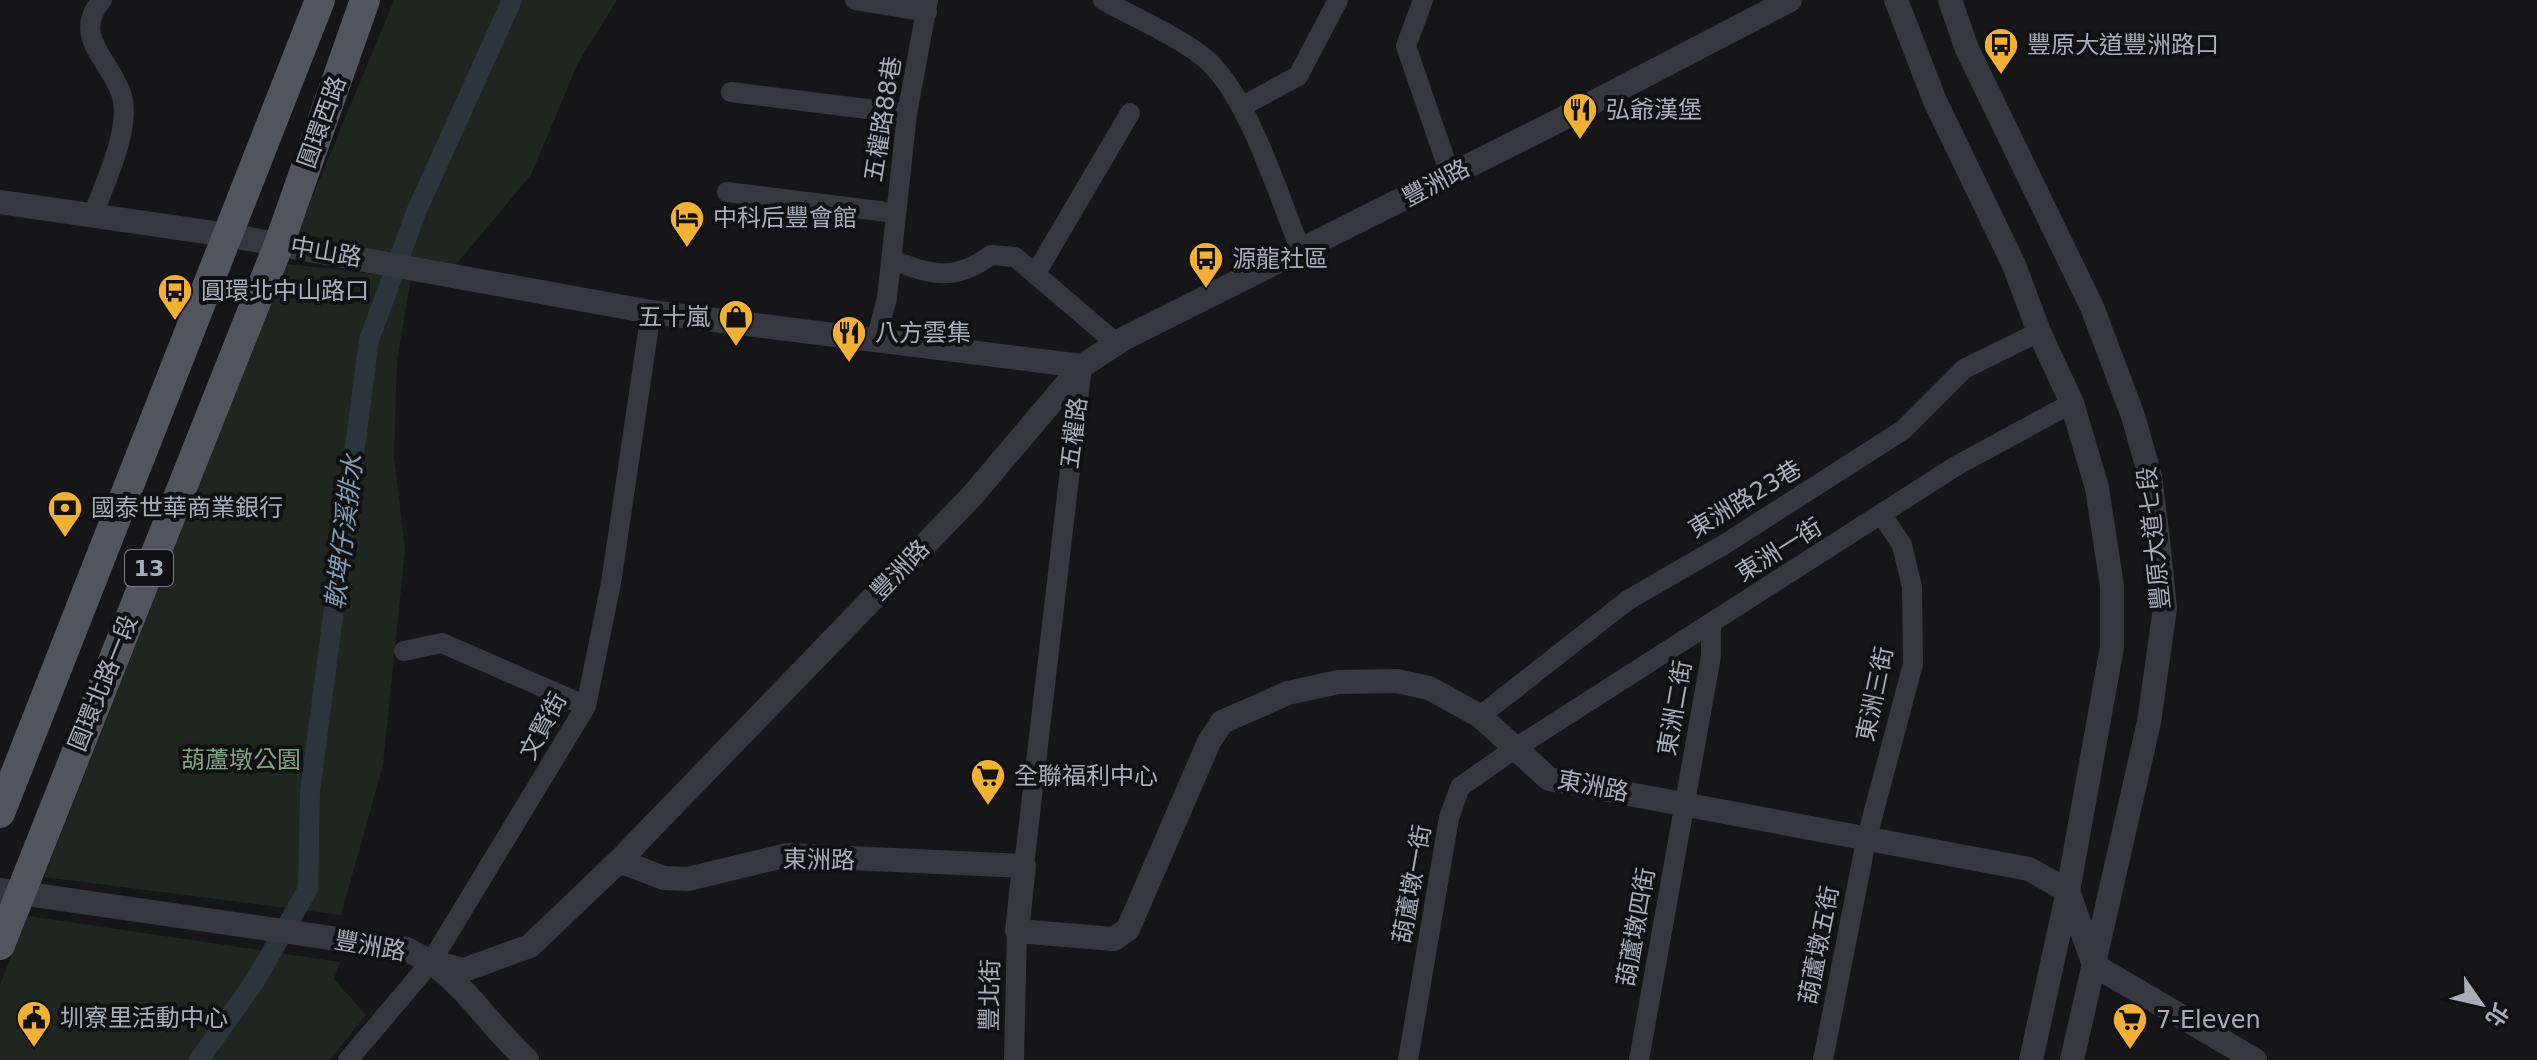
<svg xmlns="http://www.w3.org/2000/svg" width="2537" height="1060" font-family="'DejaVu Sans','Noto Sans TC',sans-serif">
<rect width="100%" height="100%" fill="#161618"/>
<!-- green -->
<path fill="#1e261f" d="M 394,0 L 617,0 L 578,63 L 531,175 L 452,269 L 408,262 L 298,232 Z
M 287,264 L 411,278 L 397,360 L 394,456 L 405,550 L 383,765 L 341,915 L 44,877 Z
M 28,916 L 340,962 L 334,979 L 366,1015 L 330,1060 L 0,1060 L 0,984 Z"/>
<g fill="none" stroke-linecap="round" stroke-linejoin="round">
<!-- canal -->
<path stroke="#2c353c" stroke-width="20" d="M 199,1060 L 255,981 L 308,889 L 310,792 L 369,340 L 417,210 L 512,0"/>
<!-- minor -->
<path stroke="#37383d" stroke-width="20" d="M 855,0 L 927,12
M 1103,0 C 1133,17 1186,40 1209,62 C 1250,101 1278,195 1300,248
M 1423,0 L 1406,46 L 1450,174
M 731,92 L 907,114
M 1241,107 L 1298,76 L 1338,0
M 727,192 L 895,213
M 92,217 C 104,185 133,126 121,93 C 109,59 71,35 102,0
M 892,260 C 932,275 955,282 991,255 L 1015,257 L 1116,343
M 1036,273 L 1130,113
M 876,340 L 887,298 L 907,114 L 928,0
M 404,651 L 442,643 L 586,706
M 1480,716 L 1628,600 L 1725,544 L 1903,430 L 1964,369 L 2039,332
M 1024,866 L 1082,366
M 348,1060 L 431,962 L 586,706 L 611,583 L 651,312
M 1014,1060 L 1017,931
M 1408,1060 L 1449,818 L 1460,787 L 1517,747 L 1956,466 L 2072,403
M 1639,1060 L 1711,656 L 1711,623
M 1823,1060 L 1866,841 L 1913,664 L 1912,587 L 1902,545 L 1882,515"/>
<!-- tertiary -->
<path stroke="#37383d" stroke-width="24" d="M 1896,0 L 1935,101 L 2014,265 L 2039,332 L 2072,403 L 2097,488 L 2112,586 L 2112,647 L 2068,891 L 2031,1060
M 1950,0 L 1967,49 L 2092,307 L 2133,416 L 2150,476 L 2158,540 L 2165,608 L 2149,722 L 2072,1060
M 0,202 L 227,235 L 651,312 L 1082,366
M 619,861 L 664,878 L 688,879 L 787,855 L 1024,866 L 1017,931 L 1114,939 L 1128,929 L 1209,742 L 1222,722 L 1288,693 L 1338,682 L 1397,681 L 1429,688 L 1480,716 L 1549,779 L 2029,869 L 2068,891 L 2094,965 L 2255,1060
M 0,890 L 406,949 L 431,962 L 464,970 L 530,946 L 619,861 L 971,497 L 1082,366 L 1125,338 L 1550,125 L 1790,0
M 436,966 C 471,993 494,1030 527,1060"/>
<!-- primary -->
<path stroke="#53555c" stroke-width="30" d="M 0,813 L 320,0
M 0,945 L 279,244 L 365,0"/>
</g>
<!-- icons -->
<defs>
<symbol id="bus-pin" viewBox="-11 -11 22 30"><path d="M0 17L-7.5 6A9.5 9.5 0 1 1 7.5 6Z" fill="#f2b134" stroke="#111113"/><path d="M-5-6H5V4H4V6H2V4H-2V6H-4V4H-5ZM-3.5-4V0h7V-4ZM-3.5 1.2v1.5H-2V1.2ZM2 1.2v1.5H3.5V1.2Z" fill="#111"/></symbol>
<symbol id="restaurant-pin" viewBox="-11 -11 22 30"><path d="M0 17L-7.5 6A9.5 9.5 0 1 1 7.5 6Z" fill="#f2b134" stroke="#111113"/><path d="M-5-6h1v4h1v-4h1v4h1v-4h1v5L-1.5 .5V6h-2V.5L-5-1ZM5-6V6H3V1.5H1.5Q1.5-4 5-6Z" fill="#111"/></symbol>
<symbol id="hotel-pin" viewBox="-11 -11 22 30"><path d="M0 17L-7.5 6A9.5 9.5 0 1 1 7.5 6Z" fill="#f2b134" stroke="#111113"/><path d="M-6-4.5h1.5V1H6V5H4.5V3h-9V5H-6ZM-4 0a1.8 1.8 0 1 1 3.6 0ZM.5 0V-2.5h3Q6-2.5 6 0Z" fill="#111"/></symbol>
<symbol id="shop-pin" viewBox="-11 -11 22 30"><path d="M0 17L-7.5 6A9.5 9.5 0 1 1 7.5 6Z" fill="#f2b134" stroke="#111113"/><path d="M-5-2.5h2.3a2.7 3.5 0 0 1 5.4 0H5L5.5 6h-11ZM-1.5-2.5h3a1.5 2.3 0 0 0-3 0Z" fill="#111"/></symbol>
<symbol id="bank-pin" viewBox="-11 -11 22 30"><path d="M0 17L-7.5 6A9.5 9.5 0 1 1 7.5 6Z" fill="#f2b134" stroke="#111113"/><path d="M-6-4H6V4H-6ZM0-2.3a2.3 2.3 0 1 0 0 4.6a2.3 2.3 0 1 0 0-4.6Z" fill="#111"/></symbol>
<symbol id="supermarket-pin" viewBox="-11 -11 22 30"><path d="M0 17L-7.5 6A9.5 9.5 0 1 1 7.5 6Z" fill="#f2b134" stroke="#111113"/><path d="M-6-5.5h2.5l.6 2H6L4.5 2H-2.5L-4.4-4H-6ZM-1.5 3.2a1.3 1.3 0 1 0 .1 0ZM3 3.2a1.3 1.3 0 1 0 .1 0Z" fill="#111"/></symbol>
<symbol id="civic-pin" viewBox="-11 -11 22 30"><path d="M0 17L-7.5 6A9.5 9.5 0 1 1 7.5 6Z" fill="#f2b134" stroke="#111113"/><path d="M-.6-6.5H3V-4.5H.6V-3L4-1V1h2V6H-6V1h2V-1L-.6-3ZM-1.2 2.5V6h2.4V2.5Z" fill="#111"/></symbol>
</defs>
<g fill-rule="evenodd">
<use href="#bus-pin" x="1981" y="25" width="40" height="54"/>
<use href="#restaurant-pin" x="1560" y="90" width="40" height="54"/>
<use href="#hotel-pin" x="667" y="198" width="40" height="54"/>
<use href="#bus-pin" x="1186" y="239" width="40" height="54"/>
<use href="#bus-pin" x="155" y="271" width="40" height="54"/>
<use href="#shop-pin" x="716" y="297" width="40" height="54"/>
<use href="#restaurant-pin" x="829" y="313" width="40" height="54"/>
<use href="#bank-pin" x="45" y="488" width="40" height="54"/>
<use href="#supermarket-pin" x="968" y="756" width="40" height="54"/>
<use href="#civic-pin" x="14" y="998" width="40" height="54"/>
<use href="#supermarket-pin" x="2110" y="1000" width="40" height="54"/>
</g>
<g text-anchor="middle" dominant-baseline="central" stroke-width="8" stroke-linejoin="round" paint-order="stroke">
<!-- shield labels -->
<rect fill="#111113" stroke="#7b7e86" stroke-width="2" x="125" y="550" width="48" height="36" rx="6"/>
<g font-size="22" font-weight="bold" fill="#a8adb8">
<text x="149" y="568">13</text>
</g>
<!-- poi labels -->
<g font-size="24" fill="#a8adb8" stroke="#111113" text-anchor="start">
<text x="2027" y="45">豐原大道豐洲路口</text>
<text x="1606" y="110">弘爺漢堡</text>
<text x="713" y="218">中科后豐會館</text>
<text x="1232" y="259">源龍社區</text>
<text x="201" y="291">圓環北中山路口</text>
<text x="710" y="317" text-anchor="end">五十嵐</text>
<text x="875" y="333">八方雲集</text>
<text x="91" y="508">國泰世華商業銀行</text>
<text x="1014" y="776">全聯福利中心</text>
<text x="60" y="1018">圳寮里活動中心</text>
<text x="2156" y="1020">7-Eleven</text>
</g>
<!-- street labels -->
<g font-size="24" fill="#a8adb8" stroke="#111113">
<text transform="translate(883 119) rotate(-81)">五權路88巷</text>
<text transform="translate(322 122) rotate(-70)">圓環西路</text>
<text transform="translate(1436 183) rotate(-28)">豐洲路</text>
<text transform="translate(326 252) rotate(10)">中山路</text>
<text transform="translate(1074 433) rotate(-83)">五權路</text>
<text transform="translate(1745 499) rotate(-31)">東洲路23巷</text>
<text transform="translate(2154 538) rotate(-96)">豐原大道七段</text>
<text transform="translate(1779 550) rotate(-32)">東洲一街</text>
<text transform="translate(900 570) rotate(-46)">豐洲路</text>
<text transform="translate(103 683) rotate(-68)">圓環北路一段</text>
<text transform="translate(1875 694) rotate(-78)">東洲三街</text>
<text transform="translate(1675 708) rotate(-80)">東洲二街</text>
<text transform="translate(543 726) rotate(-62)">文賢街</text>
<text transform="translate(1593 786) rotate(11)">東洲路</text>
<text transform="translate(819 860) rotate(1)">東洲路</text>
<text transform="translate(1412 884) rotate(-80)">葫蘆墩一街</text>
<text transform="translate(1636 927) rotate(-80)">葫蘆墩四街</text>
<text transform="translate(1819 945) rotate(-79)">葫蘆墩五街</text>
<text transform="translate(370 946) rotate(10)">豐洲路</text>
<text transform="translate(990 995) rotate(-89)">豐北街</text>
</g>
<!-- park labels -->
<g font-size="24" fill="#7fa381" stroke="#111113">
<text x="241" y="760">葫蘆墩公園</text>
</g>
<!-- water labels -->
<g font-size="26" font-style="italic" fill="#7f9bb3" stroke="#111113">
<text transform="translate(344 532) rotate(-83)">軟埤仔溪排水</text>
</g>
</g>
<!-- north arrow -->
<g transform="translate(2481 1004) rotate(124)" stroke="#111113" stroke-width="6" paint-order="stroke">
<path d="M0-6L14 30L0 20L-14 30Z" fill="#a8adb8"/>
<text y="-12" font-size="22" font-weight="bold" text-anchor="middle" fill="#a8adb8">北</text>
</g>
</svg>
